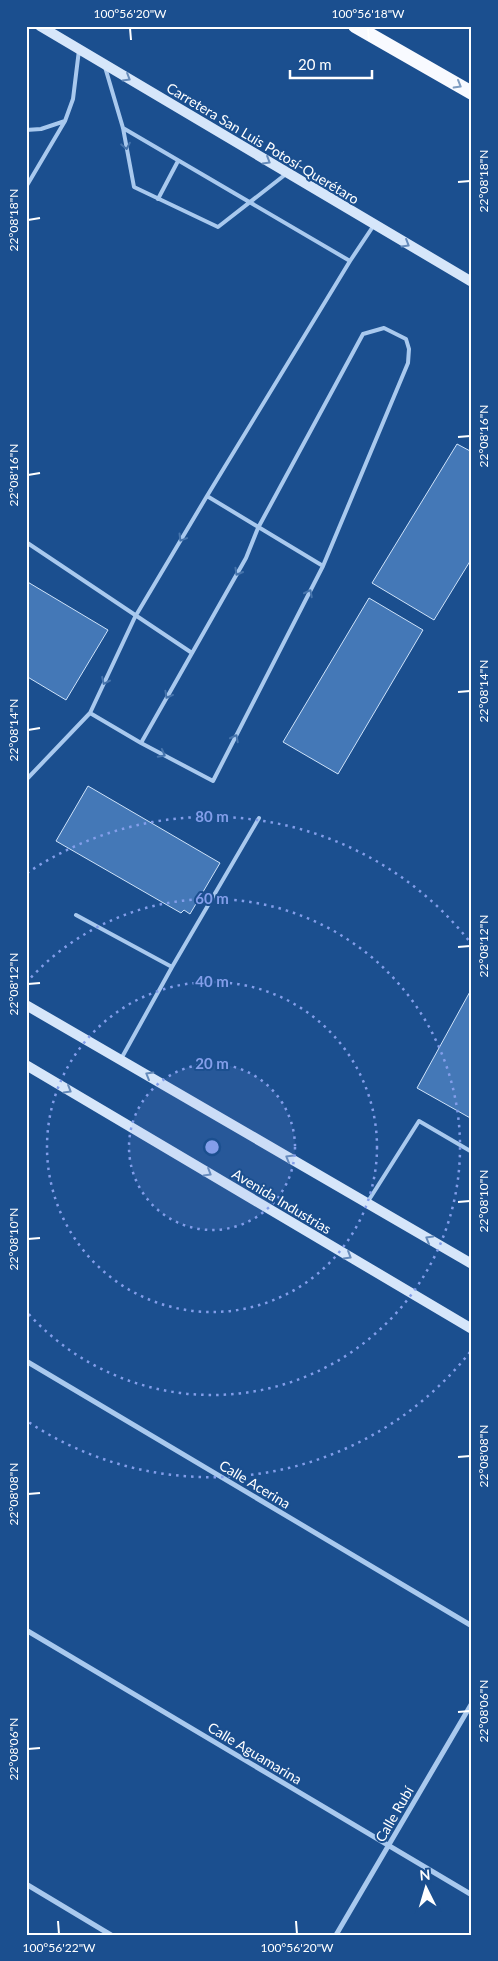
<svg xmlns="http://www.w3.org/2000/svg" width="498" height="1961" font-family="Lato,sans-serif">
<rect width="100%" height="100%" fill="#1b4f8f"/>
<!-- building -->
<path fill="#4478b7" stroke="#cfe3fa" d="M 457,444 L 472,452 L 472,558 L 434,620 L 372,583 Z
M 26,581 L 108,630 L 66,700 L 26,676 Z
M 369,598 L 423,630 L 338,774 L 283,742 Z
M 88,786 L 220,863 L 190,914 L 184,910 L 181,913 L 56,841 Z
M 472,988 L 472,1119 L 417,1088 Z"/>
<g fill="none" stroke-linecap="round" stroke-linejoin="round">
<!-- service -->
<path stroke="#a9c9ee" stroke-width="4" d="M 105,67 L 123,128 L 134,187 L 218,227 L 286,174
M 123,128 L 350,261 L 374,225
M 26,130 L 41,129 L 65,121 L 73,99 L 79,50
M 26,187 L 65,121
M 158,199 L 178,161
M 26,542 L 192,653
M 90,713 L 141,743 L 213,781 L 323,566
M 141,743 L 246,558 L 258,528 L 363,334 L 384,328 L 406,339 L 409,349 L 408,363 L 323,566 L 207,496
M 26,780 L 90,713 L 135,617 L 207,496 L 350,261
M 76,915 L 172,967
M 121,1059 L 172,967 L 259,818
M 367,1203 L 419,1121 L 472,1152"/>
<!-- minor -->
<path stroke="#a9c9ee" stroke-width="5" d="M 26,1361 L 472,1626
M 26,1630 L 472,1895
M 26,1884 L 111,1935
M 336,1935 L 472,1703"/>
<!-- secondary -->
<path stroke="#d6e6fa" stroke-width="10" d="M 40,26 L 472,282
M 26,1005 L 472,1264
M 26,1065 L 472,1329"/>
<!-- trunk -->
<path stroke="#f8faff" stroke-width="14" d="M 355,26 L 472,93"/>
</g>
<!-- one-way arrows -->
<defs><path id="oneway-chevron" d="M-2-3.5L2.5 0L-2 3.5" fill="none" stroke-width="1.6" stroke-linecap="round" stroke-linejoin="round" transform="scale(1.25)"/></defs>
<g stroke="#668bba">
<use href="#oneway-chevron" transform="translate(127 78) rotate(31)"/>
<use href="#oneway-chevron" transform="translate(267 161) rotate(31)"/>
<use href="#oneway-chevron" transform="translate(406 244) rotate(31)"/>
<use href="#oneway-chevron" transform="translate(149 1075) rotate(-150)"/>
<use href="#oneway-chevron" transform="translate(68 1090) rotate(31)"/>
<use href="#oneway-chevron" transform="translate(289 1158) rotate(-150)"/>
<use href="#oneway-chevron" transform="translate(208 1173) rotate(31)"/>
<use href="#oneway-chevron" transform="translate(429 1239) rotate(-150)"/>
<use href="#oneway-chevron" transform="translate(348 1256) rotate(31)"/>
</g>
<use stroke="#7e9cc1" href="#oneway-chevron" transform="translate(458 85) rotate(30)"/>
<g stroke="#4674ac">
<use href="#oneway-chevron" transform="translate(126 146) rotate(79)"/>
<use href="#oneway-chevron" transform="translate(182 538) rotate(121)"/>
<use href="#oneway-chevron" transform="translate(238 572) rotate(120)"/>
<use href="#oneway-chevron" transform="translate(309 593) rotate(-63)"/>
<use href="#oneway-chevron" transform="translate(105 681) rotate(115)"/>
<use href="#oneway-chevron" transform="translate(168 695) rotate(119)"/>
<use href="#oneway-chevron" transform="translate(235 738) rotate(-63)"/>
<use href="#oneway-chevron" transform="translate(162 754) rotate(28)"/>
</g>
<!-- ticks -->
<path fill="none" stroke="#fff" stroke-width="2" d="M 130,28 L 131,40M 368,28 L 369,40M 458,182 L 470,181M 28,220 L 40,218M 458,437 L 470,436M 28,475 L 40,473M 458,692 L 470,691M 28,730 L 40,728M 458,947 L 470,946M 28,984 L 40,983M 458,1202 L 470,1201M 28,1239 L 40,1238M 458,1457 L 470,1456M 28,1494 L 40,1493M 458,1712 L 470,1711M 28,1749 L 40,1748M 58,1921 L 59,1934M 296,1921 L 297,1934"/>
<!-- distance rings -->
<circle cx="212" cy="1147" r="83" fill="#839eea" fill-opacity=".12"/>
<g fill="none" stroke="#839eea" stroke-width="2.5" stroke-dasharray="2.5 5">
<circle cx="212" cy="1147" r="83"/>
<circle cx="212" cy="1147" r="165"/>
<path d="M26 983A248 248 0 1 1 26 1311"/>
<path d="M470 1352A330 330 0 0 1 27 1421M27 873A330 330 0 0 1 470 942"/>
</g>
<g text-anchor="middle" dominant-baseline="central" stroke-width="4" stroke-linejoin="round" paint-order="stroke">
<!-- street labels -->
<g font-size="14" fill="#fff" stroke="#1b4f8f">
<text transform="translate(263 143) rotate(31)">Carretera San Luis Potosí-Querétaro</text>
<text transform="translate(282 1201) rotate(31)">Avenida Industrias</text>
<text transform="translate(255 1484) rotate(31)">Calle Acerina</text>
<text transform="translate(255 1753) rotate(31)">Calle Aguamarina</text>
<text transform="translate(394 1814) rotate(-60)">Calle Rubí</text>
</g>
</g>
<circle cx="212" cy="1147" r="8" fill="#839eea" stroke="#1b4f8f" stroke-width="2.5"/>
<g font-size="15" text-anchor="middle" font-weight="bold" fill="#839eea" stroke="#1b4f8f" stroke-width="4" stroke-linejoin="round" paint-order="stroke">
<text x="212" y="822">80 m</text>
<text x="212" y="904">60 m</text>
<text x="212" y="987">40 m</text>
<text x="212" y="1069">20 m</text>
</g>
<!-- border -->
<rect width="498" height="1961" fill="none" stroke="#1b4f8f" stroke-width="55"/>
<!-- north arrow -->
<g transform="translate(426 1888) rotate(355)" stroke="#1b4f8f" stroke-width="4" paint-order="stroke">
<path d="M0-4L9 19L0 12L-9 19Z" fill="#ffffff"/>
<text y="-8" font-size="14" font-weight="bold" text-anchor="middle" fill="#ffffff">N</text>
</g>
<!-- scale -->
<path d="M290 70v8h82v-8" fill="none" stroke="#ffffff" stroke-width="2.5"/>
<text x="298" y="70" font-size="15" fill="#ffffff" stroke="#1b4f8f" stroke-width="4" paint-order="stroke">20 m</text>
<rect x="28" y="28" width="442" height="1906" fill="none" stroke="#fff" stroke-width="2"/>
<g font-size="12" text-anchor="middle" fill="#fff">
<text x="130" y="18">100°56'20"W</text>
<text x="368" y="18">100°56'18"W</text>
<text transform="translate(484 181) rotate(-90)" y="4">22°08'18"N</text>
<text transform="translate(14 220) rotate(-90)" y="4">22°08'18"N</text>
<text transform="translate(484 436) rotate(-90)" y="4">22°08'16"N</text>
<text transform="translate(14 475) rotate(-90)" y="4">22°08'16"N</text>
<text transform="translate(484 691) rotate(-90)" y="4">22°08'14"N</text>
<text transform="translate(14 730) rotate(-90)" y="4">22°08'14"N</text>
<text transform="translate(484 946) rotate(-90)" y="4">22°08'12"N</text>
<text transform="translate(14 984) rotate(-90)" y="4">22°08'12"N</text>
<text transform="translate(484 1201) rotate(-90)" y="4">22°08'10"N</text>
<text transform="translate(14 1239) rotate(-90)" y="4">22°08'10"N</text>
<text transform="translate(484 1456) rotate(-90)" y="4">22°08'08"N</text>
<text transform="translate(14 1494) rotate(-90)" y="4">22°08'08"N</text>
<text transform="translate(484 1711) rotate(-90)" y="4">22°08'06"N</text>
<text transform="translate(14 1749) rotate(-90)" y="4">22°08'06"N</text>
<text x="59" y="1952">100°56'22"W</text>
<text x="297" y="1952">100°56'20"W</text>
</g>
</svg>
